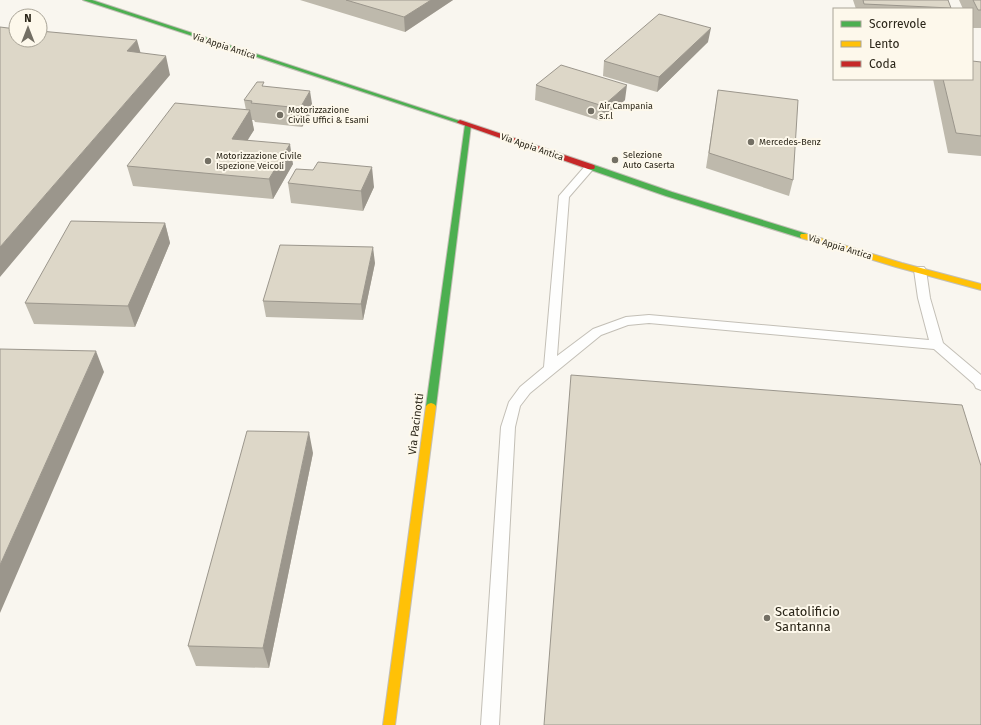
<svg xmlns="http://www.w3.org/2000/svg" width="981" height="725" font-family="'Fira Sans',sans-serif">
<rect width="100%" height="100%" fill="#f9f6ef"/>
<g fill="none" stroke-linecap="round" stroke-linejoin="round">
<defs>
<path id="lane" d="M 590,164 L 595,167 L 569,197 L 557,356 L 593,329 L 626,317 L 649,315 L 929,340 L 918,298 L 914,270 L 916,267 L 924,267 L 926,270 L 930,298 L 943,343 L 981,375 L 981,390 L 976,388 L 974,384 L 934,349 L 649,323 L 628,325 L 601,335 L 530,393 L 520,406 L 515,427 L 499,725 L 481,725 L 501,427 L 509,402 L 520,387 L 544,367 L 559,196 L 586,165 Z"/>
<path id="fast" d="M 83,0 L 92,0 L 463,122 L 462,123 L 458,123 Z
M 468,123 L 471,125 L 436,406 L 434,408 L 428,408 L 426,406 L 465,125 Z
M 588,165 L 594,165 L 672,192 L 807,234 L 808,236 L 804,238 L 801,238 L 666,196 L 588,169 Z"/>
<path id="slow" d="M 801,234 L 807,234 L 902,263 L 981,284 L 981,290 L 896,267 L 801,238 L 800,236 Z
M 431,403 L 434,404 L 436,406 L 395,725 L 383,725 L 426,406 L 428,404 Z"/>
<path id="jam" d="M 460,120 L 594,165 L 595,167 L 594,169 L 588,169 L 458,123 L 457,122 Z"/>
</defs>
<!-- lane casing -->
<use href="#lane" stroke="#c3bfb6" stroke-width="2"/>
<!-- fast casing -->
<use href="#fast" stroke="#c3bfb6" stroke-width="2"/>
<!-- slow casing -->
<use href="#slow" stroke="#c3bfb6" stroke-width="2"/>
<!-- jam casing -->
<use href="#jam" stroke="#c3bfb6" stroke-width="2"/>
<!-- lane -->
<use href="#lane" fill="#fefefd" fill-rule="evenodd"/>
<!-- fast -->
<use href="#fast" fill="#4caf50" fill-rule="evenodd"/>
<!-- slow -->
<use href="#slow" fill="#ffc107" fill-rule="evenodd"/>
<!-- jam -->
<use href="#jam" fill="#c62828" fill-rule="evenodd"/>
</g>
<!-- wall -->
<path fill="#beb9ac" d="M 300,0 L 453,0 L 405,32 Z
M 853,0 L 948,0 L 951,8 L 951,9 L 856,9 Z
M 959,0 L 981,0 L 981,28 L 972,28 L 972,9 L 963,9 Z
M 708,42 L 657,92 L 603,76 L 604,61 Z
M 981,62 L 981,156 L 948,153 L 933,79 L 972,79 Z
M 536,85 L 625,100 L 601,121 L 535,100 Z
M 265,87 L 313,110 L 302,127 L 255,122 L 254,120 L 252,120 L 254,130 L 247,140 L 293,164 L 273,199 L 133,186 L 127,166 L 246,110 L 244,100 Z
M 718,90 L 793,180 L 789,196 L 706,168 Z
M 288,183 L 374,187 L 363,211 L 291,203 Z
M 165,223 L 170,243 L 135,327 L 34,324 L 25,303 Z
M 375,263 L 363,320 L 266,317 L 263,301 Z
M 313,453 L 269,668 L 196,666 L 188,646 Z"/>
<!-- shaded-wall -->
<path fill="#9b968c" d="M 431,0 L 453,0 L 405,32 L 404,17 Z
M 711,28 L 708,42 L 657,92 L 659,77 Z
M 137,40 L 142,58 L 127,51 Z
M 166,56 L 170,75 L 0,277 L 0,247 Z
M 627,85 L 625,100 L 601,121 L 603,106 Z
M 310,91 L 313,110 L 302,127 L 300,108 Z
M 250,110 L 254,130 L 236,159 L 232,139 Z
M 290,144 L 293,164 L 273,199 L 269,179 Z
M 372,167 L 374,187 L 363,211 L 361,191 Z
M 165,223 L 170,243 L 135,327 L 128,306 Z
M 373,247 L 375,263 L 363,320 L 361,304 Z
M 96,351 L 104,372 L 0,613 L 0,565 Z
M 309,432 L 313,453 L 269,668 L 263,648 Z"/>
<!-- building -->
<path fill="#ddd7c8" stroke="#9b968c" d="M 346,0 L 431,0 L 404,17 Z
M 863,0 L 948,0 L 951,8 L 864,4 Z
M 973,0 L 981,0 L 981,10 L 978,10 Z
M 659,14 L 711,28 L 659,77 L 604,61 Z
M 0,27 L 16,29 L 16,40 L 40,40 L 40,31 L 137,40 L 127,51 L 166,56 L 0,247 Z
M 972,61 L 981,62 L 981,136 L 956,133 L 943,79 L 972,79 Z
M 561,65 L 627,85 L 603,106 L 536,85 Z
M 257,82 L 264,82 L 262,86 L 310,91 L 300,108 L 251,103 L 252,101 L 244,100 Z
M 718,90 L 798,100 L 793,180 L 709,153 Z
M 175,103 L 250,110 L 232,139 L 290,144 L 269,179 L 127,166 Z
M 318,162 L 372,167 L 361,191 L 288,183 L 296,169 L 313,170 Z
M 71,221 L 165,223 L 128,306 L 25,303 Z
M 280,245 L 373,247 L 361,304 L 263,301 Z
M 0,349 L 96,351 L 0,565 Z
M 571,375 L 962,405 L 981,466 L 981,725 L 544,725 Z
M 247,431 L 309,432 L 263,648 L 188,646 Z"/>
<!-- markers -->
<g fill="#736f64" stroke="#fdf8eb" stroke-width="1.5">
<circle cx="591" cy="111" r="4"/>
<circle cx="280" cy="115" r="4"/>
<circle cx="751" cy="142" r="4"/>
<circle cx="615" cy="160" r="4"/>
<circle cx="208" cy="161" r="4"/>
<circle cx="767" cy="618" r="4"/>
</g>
<g text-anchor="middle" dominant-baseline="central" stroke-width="4" stroke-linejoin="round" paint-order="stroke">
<!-- far-street labels -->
<g font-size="9" fill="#2b2619" stroke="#fdf8eb">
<text transform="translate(224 46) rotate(18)">Via Appia Antica</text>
<text transform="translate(532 147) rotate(19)">Via Appia Antica</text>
<text transform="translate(840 247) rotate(17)">Via Appia Antica</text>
</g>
<!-- far-poi labels -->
<g font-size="9" fill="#2b2619" stroke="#fdf8eb" text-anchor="start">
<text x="599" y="106">Air Campania<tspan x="599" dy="10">s.r.l</tspan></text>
<text x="288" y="110">Motorizzazione<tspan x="288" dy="10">Civile Uffici &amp; Esami</tspan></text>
<text x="759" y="142">Mercedes-Benz</text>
<text x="623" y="155">Selezione<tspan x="623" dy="10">Auto Caserta</tspan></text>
<text x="216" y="156">Motorizzazione Civile<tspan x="216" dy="10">Ispezione Veicoli</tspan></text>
</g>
<!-- street labels -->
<g font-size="11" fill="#2b2619" stroke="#fdf8eb">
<text transform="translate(416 424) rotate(-83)">Via Pacinotti</text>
</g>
<!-- near-poi labels -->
<g font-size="13" fill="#2b2619" stroke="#fdf8eb" text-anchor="start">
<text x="775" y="611">Scatolificio<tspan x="775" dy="15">Santanna</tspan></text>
</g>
</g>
<!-- legend -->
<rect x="833" y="8" width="140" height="72" fill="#fdf8eb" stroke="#a9a497"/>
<rect x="841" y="21" width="20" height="6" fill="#4caf50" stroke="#a9a497"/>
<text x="869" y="28" font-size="12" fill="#2b2619">Scorrevole</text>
<rect x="841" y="41" width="20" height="6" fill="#ffc107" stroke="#a9a497"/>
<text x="869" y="48" font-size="12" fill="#2b2619">Lento</text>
<rect x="841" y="61" width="20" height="6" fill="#c62828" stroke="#a9a497"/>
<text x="869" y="68" font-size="12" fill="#2b2619">Coda</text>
<!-- north arrow -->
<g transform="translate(28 28)"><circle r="19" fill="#fdf8eb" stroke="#a9a497"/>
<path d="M0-3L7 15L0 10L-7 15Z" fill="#736f64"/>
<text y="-6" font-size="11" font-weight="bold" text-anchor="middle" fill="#2b2619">N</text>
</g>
</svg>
